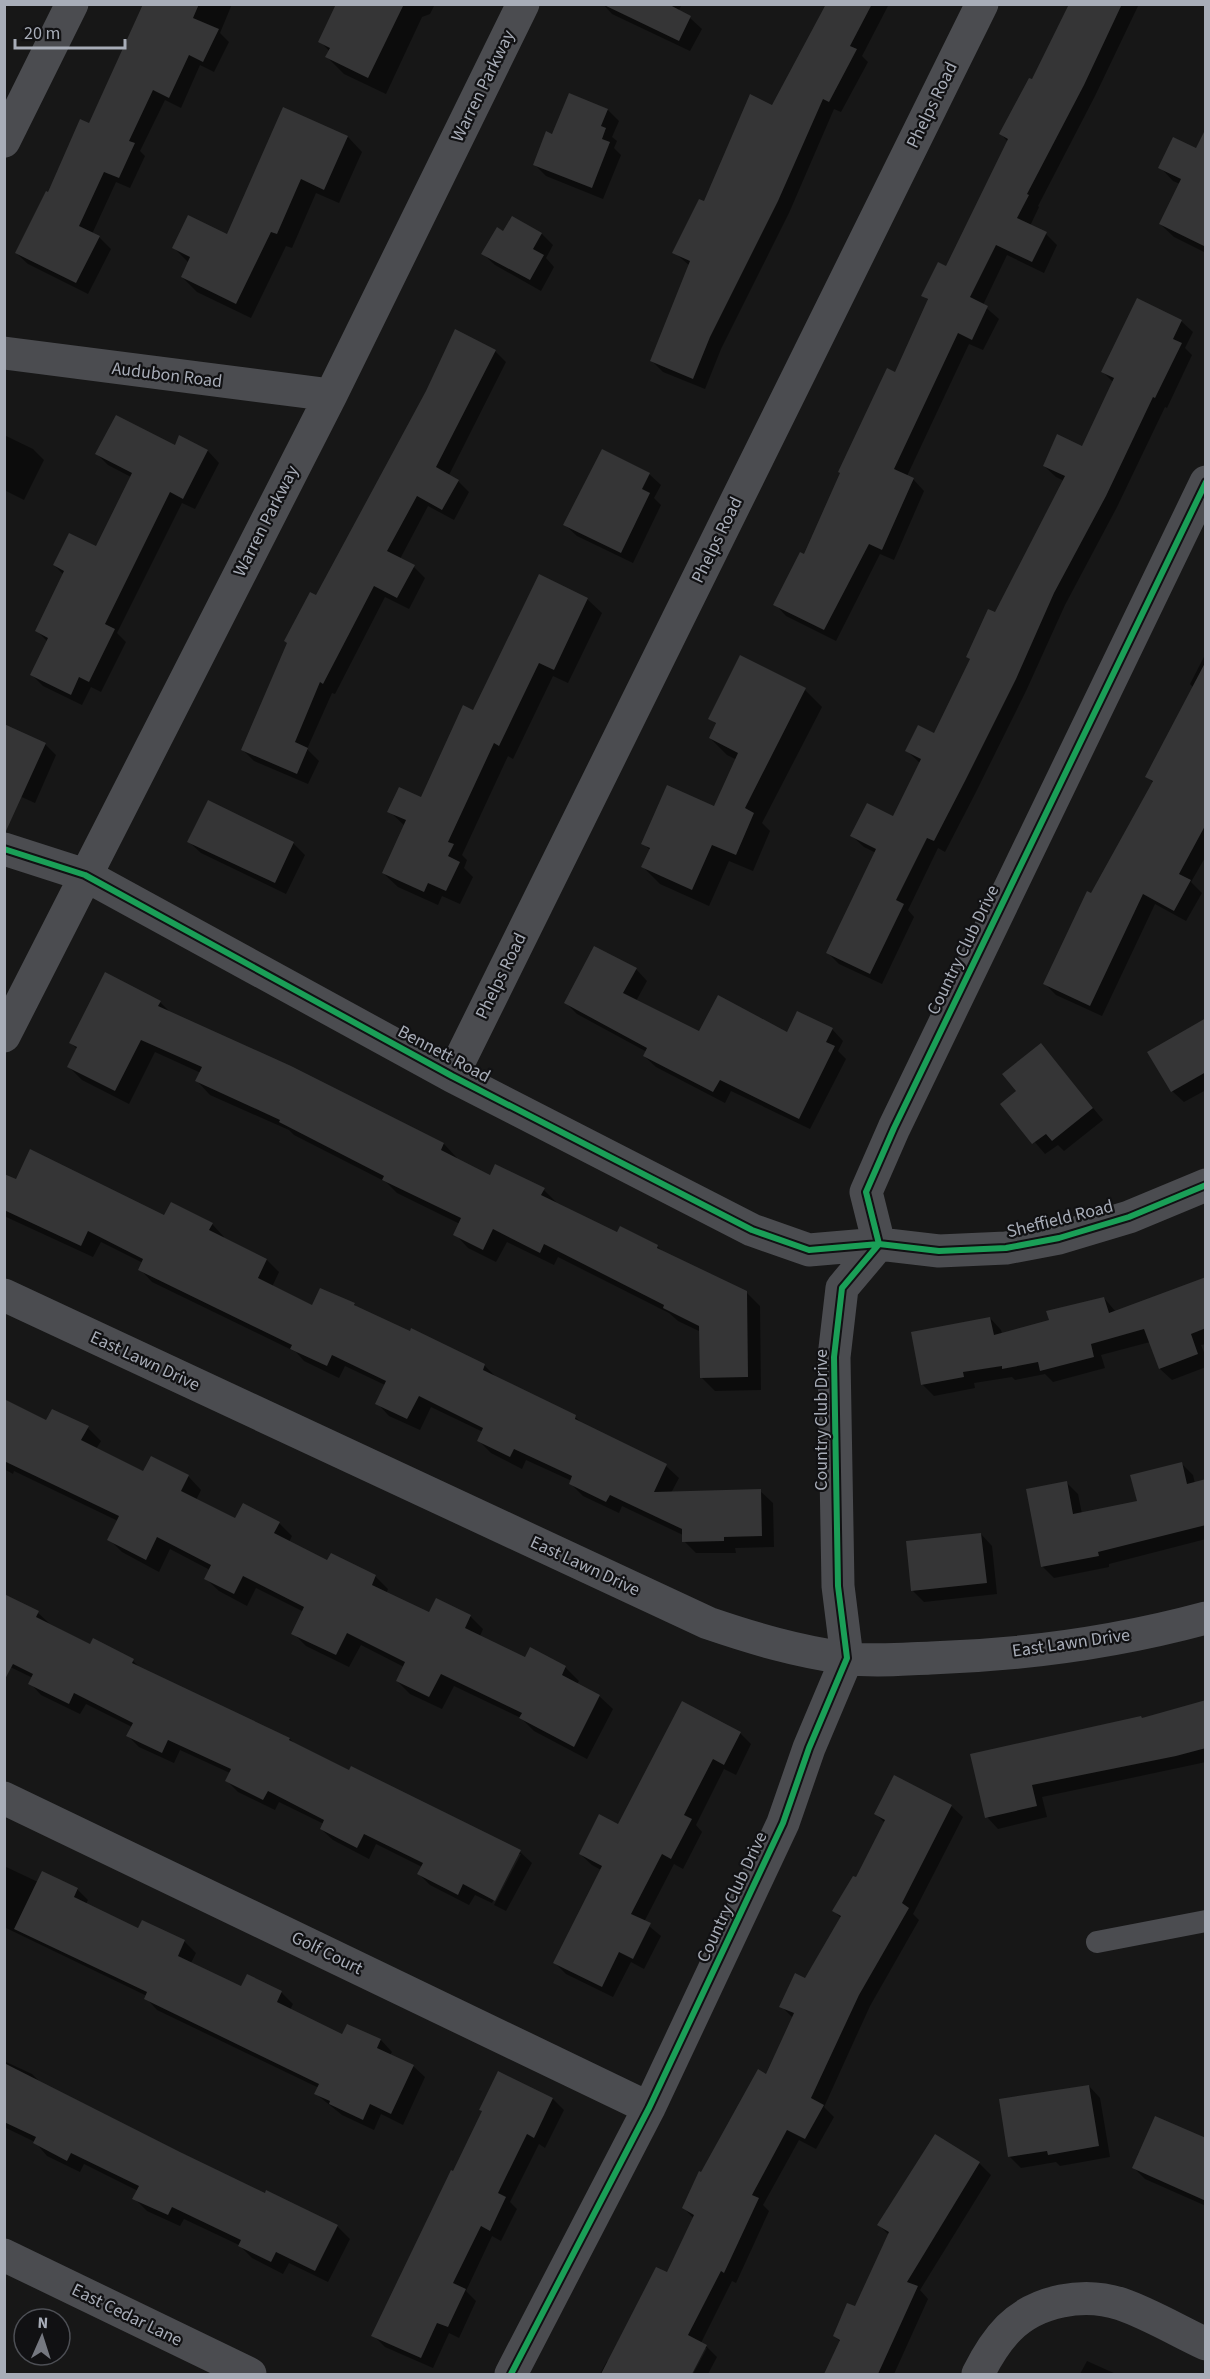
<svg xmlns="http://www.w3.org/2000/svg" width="1210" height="2379" font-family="'Source Sans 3',sans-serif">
<rect width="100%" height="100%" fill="#171717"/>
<!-- shadow -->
<path fill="#0007" d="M 143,4 L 232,4 L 220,33 L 229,42 L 214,72 L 200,65 L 181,108 L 165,100 L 140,151 L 145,156 L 130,188 L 116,182 L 92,234 L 99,237 L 111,249 L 88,294 L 28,264 L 16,253 L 89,125 Z
M 338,4 L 435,4 L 430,14 L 422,17 L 386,94 L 344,74 L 327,57 L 330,52 L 320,41 Z
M 603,4 L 682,4 L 678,12 L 690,18 L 702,29 L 690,51 L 612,14 Z
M 828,4 L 889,4 L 862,56 L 868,62 L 841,112 L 834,109 L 789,213 L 721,349 L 705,389 L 663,372 L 651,360 L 690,266 L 674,252 L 705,204 L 773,107 Z
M 1070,4 L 1139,4 L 1095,96 L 1038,206 L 1039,207 L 1030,226 L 1046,234 L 1057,245 L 1044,273 L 1007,255 L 983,305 L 999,319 L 983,350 L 969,344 L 907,476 L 913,479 L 924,491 L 894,560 L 880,554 L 836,641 L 786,616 L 775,604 L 805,556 L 896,375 L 929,301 L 923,295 L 946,268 L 1008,142 L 1001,134 L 1032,81 Z
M 608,110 L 619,121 L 612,137 L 617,141 L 614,148 L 621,155 L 603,199 L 546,176 L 534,164 L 553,136 Z
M 348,137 L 362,152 L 339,203 L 316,193 L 292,248 L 286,246 L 251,318 L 197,292 L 182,277 L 189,263 L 174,248 L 227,236 Z
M 1206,147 L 1206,253 L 1174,237 L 1160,224 L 1180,184 L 1173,181 L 1160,167 L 1203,153 Z
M 504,233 L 542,234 L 553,245 L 546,258 L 554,267 L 541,291 L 495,265 L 483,254 Z
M 1181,321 L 1193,332 L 1185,348 L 1192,355 L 1167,408 L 1165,407 L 1117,507 L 1065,605 L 1026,691 L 976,792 L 945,852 L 938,848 L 908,910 L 914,917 L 882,984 L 839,964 L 828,953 L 876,853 L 864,847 L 852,836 L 893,818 L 921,764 L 907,751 L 935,735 L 1064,481 L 1056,477 L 1044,466 L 1083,448 L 1114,383 L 1102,371 Z
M 495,351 L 506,362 L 449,475 L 458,481 L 469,492 L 454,520 L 428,506 L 400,559 L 414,567 L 425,578 L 409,609 L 385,597 L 335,694 L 332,693 L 307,749 L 319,761 L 308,784 L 254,761 L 243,750 L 317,597 Z
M 4,435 L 33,449 L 44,460 L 24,500 L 4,490 Z
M 180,437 L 208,451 L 219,463 L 195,509 L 182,503 L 117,633 L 126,642 L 101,692 L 91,687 L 82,705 L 43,686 L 32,675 L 48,642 L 37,631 L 64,575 L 54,565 L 97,548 L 131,477 L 108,465 L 97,454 L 175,447 Z
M 649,474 L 661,485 L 654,498 L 661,505 L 633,563 L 577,536 L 565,525 Z
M 587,599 L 602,613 L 568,683 L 553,676 L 513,759 L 508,756 L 462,855 L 467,860 L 464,868 L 473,877 L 460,904 L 442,896 L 438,905 L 398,887 L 383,873 L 405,826 L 389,811 L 421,799 L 473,712 Z
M 1206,653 L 1206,856 L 1191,882 L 1202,893 L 1186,921 L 1155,904 L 1102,1016 L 1056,995 L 1045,984 L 1153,783 L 1147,776 L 1193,687 L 1190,684 Z
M 805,690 L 822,707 L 762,823 L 770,831 L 753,871 L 729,861 L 709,906 L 660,884 L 643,867 L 651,851 L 643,843 L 715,808 L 737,760 L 727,755 L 710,738 L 717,725 L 710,718 Z
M 45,744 L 56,755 L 35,803 L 6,790 Z
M 208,802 L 293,843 L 305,855 L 286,894 L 201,853 L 189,842 Z
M 636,969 L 647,981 L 636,1001 L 700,1033 L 788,1034 L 832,1029 L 843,1041 L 838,1051 L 846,1059 L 810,1129 L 731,1091 L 725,1103 L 656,1067 L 644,1056 L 647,1052 L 577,1014 L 566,1003 Z
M 160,1002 L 173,1015 L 290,1068 L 444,1144 L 457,1158 L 456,1159 L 491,1177 L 544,1190 L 557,1203 L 618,1234 L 621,1228 L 658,1247 L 664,1253 L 746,1292 L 760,1306 L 761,1390 L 715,1391 L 702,1378 L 701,1332 L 678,1321 L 669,1313 L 558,1257 L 554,1265 L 507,1242 L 496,1262 L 468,1248 L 455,1234 L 460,1224 L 397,1193 L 386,1182 L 294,1135 L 289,1130 L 210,1095 L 197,1081 L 201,1073 L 155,1052 L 129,1104 L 82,1080 L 69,1067 L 78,1050 L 71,1043 Z
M 1206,1019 L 1206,1090 L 1184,1102 L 1172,1091 Z
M 1041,1045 L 1103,1120 L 1064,1151 L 1058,1145 L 1045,1154 L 1002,1104 L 1018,1091 Z
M 4,1176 L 17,1181 L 165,1217 L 212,1224 L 224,1237 L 223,1239 L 267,1260 L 279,1272 L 272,1287 L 313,1307 L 354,1304 L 359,1309 L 411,1333 L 412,1330 L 485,1366 L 497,1378 L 575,1417 L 584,1425 L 666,1466 L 679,1478 L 671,1493 L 760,1491 L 773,1503 L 774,1547 L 735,1548 L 736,1553 L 696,1553 L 684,1541 L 683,1535 L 622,1506 L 619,1513 L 583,1496 L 570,1483 L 572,1481 L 526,1460 L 522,1469 L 491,1453 L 479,1441 L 483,1432 L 431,1407 L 420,1430 L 389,1416 L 377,1403 L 385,1385 L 345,1366 L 339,1378 L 304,1361 L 296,1352 L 152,1282 L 140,1269 L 143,1263 L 101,1242 L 93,1257 L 4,1216 Z
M 1206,1279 L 1206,1344 L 1201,1345 L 1206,1357 L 1206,1367 L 1172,1380 L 1160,1369 L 1150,1342 L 1101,1355 L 1105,1368 L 1053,1382 L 1045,1374 L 1015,1380 L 1012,1377 L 974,1383 L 975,1388 L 934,1396 L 922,1384 L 990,1318 L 1001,1330 L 1002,1334 L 1050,1321 L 1104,1298 L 1116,1312 Z
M 4,1401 L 47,1422 L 88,1428 L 101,1441 L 96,1449 L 144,1473 L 151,1458 L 188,1476 L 201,1490 L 196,1500 L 235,1520 L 279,1523 L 292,1536 L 289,1542 L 328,1562 L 375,1576 L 388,1589 L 386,1594 L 430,1614 L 470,1616 L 483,1629 L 480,1636 L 525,1659 L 530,1649 L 565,1667 L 579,1681 L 577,1684 L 599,1696 L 613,1709 L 587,1759 L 534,1731 L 521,1718 L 454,1686 L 442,1709 L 410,1694 L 397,1681 L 404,1667 L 361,1645 L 349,1667 L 306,1646 L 293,1633 L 304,1612 L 256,1588 L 247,1606 L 219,1591 L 205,1578 L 210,1570 L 170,1549 L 159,1572 L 122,1552 L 109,1539 L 118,1521 L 14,1471 L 13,1474 L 4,1469 Z
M 1181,1463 L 1193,1475 L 1195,1484 L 1206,1481 L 1206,1539 L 1109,1564 L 1109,1567 L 1054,1578 L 1043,1567 L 1067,1483 L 1078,1494 L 1082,1514 L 1139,1503 Z
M 981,1534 L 992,1546 L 997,1594 L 924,1602 L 913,1591 Z
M 4,1596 L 38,1613 L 50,1624 L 90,1646 L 133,1661 L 142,1670 L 290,1739 L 296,1745 L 350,1772 L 352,1768 L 520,1852 L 532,1863 L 506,1911 L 494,1905 L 521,1854 L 518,1854 L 492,1903 L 475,1895 L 469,1905 L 430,1885 L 419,1874 L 422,1867 L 376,1844 L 369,1859 L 333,1840 L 321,1829 L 324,1824 L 279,1802 L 275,1810 L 238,1792 L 227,1781 L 230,1773 L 180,1750 L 174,1763 L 139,1747 L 128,1736 L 132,1727 L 86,1704 L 80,1714 L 41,1695 L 30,1683 L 33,1678 L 4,1664 Z
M 1206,1702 L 1206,1762 L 1042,1797 L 1047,1817 L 998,1829 L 987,1817 L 972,1755 L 1143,1720 Z
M 740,1733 L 751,1744 L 736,1775 L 724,1769 L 696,1825 L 702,1832 L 683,1869 L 674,1864 L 644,1922 L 661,1936 L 644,1969 L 631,1962 L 613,1997 L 566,1974 L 555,1963 L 601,1870 L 592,1865 L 580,1854 Z
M 951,1806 L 963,1817 L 913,1914 L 919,1920 L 870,2006 L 824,2107 L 834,2117 L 816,2149 L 799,2140 L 763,2205 L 769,2211 L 736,2283 L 732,2281 L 701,2343 L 706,2346 L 717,2357 L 708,2374 L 693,2374 L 707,2348 L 703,2348 L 690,2374 L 600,2374 L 607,2361 L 609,2362 L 668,2274 L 694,2219 L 684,2208 L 702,2174 L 767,2076 L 793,2018 L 781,2006 L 806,1980 L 841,1918 L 834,1911 L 857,1880 L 885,1823 L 876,1814 Z
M 4,1866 L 38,1882 L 77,1889 L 88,1900 L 86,1904 L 139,1929 L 184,1941 L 196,1953 L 191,1963 L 241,1988 L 247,1976 L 282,1993 L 293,2004 L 290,2010 L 343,2036 L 348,2026 L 381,2040 L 392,2052 L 390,2055 L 413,2066 L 425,2077 L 403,2125 L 381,2114 L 374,2130 L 342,2115 L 316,2094 L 319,2088 L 157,2010 L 146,1998 L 147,1996 L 4,1927 Z
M 4,2061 L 32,2074 L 40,2082 L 265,2195 L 337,2226 L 350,2239 L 328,2282 L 289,2263 L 283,2274 L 252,2258 L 239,2245 L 184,2219 L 180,2226 L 147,2211 L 134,2198 L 138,2191 L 84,2164 L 80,2172 L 47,2156 L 35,2142 L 4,2127 Z
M 499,2073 L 553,2099 L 564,2110 L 545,2148 L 539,2144 L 510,2202 L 517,2209 L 501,2241 L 492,2236 L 466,2291 L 476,2301 L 459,2338 L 449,2333 L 433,2368 L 385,2347 L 373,2335 L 483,2112 Z
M 1089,2086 L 1100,2098 L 1110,2157 L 1060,2166 L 1056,2162 L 1021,2168 L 1009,2156 Z
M 935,2136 L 979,2163 L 991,2175 L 920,2290 L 928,2299 L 894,2374 L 825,2374 L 841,2342 L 834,2336 L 856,2308 L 889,2235 L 879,2225 Z
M 1206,2140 L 1206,2206 L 1145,2179 L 1134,2168 Z
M 1087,2361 L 1116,2374 L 1080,2374 Z"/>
<!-- building -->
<path fill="#353536" d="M 143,4 L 199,4 L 193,18 L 219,29 L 203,62 L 189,55 L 169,98 L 153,90 L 129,141 L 135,143 L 119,178 L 104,172 L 79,226 L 100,236 L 76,283 L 15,253 L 46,191 L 48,192 L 80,119 L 89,123 Z
M 336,4 L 404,4 L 368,78 L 325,57 L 330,48 L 318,42 Z
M 602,4 L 668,4 L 691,16 L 679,41 Z
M 826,4 L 872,4 L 850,46 L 857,49 L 829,102 L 823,99 L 778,201 L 710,337 L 693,379 L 650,361 L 690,261 L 672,253 L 699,199 L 704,201 L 750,94 L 772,105 Z
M 1069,4 L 1122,4 L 1084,85 L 1027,194 L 1029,195 L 1017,218 L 1047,232 L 1032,262 L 996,245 L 970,297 L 988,306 L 972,340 L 958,333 L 894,469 L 914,478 L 882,550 L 869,544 L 824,630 L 773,605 L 800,552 L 804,554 L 840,473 L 838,472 L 887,368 L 895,372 L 928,299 L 921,296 L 938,262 L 946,266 L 1008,139 L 999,134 L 1029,78 L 1032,79 Z
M 569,93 L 608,109 L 601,126 L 606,128 L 602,139 L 610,142 L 592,188 L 533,165 L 546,131 L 552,134 Z
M 283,107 L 348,136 L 324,190 L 301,179 L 277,234 L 271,232 L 236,304 L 181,277 L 190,257 L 172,248 L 188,215 L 227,234 Z
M 1206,128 L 1206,247 L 1159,224 L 1181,179 L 1158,168 L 1173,137 L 1196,148 Z
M 512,216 L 542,233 L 533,249 L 544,255 L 530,280 L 481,254 L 497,227 L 503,231 Z
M 1137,298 L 1182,320 L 1173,339 L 1182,343 L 1155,398 L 1153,397 L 1106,496 L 1054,593 L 1016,679 L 965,781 L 934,841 L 927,838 L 896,900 L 904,904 L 870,974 L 826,953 L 876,849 L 850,836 L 867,803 L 893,816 L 921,759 L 905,751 L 918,725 L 934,733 L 970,659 L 966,657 L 988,609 L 995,612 L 1065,476 L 1043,466 L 1057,434 L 1082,446 L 1114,378 L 1101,372 Z
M 455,329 L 496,350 L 436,467 L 459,480 L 442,510 L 417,496 L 387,551 L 415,565 L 397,598 L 374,586 L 323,684 L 320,682 L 295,742 L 308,748 L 297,774 L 241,750 L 287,643 L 284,641 L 310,592 L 316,595 L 426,391 Z
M 116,415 L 175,445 L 179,435 L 208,450 L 183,499 L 170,492 L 105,624 L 115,629 L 89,682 L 79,677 L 71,695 L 30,675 L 48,638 L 35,631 L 64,571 L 53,565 L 69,533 L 96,546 L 132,473 L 95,454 Z
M 602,449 L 650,473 L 642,489 L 650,493 L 621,553 L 563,525 Z
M 539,574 L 588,598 L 554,670 L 539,663 L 499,746 L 494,743 L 448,842 L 454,844 L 448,856 L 460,862 L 446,891 L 428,883 L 424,892 L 382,873 L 406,820 L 387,812 L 399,787 L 421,797 L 463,705 L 473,710 Z
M 740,655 L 806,688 L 745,808 L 754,813 L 736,855 L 712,845 L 692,890 L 641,867 L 650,848 L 641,844 L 667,785 L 714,806 L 738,753 L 709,738 L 716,723 L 708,719 Z
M 1206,661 L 1206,824 L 1179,874 L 1191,880 L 1174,911 L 1143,894 L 1090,1006 L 1043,984 L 1087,891 L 1091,893 L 1153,781 L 1145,777 Z
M 4,724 L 46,743 L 6,831 L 4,831 Z
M 208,800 L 294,842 L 275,883 L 187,842 Z
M 594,946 L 637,968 L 623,993 L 699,1031 L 718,995 L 787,1032 L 797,1011 L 833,1028 L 826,1042 L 835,1046 L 799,1119 L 720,1080 L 713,1092 L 643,1056 L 647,1048 L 564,1003 Z
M 105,972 L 161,1001 L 158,1006 L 291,1066 L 444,1143 L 441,1150 L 490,1175 L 495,1164 L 545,1188 L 541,1195 L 617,1232 L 620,1226 L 658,1245 L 657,1248 L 747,1291 L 748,1377 L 700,1378 L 699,1326 L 663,1308 L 664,1305 L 544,1244 L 540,1253 L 493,1229 L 483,1250 L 453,1235 L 461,1218 L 382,1180 L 384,1176 L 279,1122 L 280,1120 L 195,1081 L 202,1067 L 141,1040 L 115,1091 L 67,1067 L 77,1047 L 69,1043 Z
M 1206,1018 L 1206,1072 L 1171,1092 L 1147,1052 Z
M 1041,1043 L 1093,1108 L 1052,1141 L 1046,1134 L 1032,1144 L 1000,1104 L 1016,1091 L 1002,1074 Z
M 30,1149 L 164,1215 L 171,1202 L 213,1223 L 209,1230 L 267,1259 L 258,1278 L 312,1305 L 320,1288 L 355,1303 L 354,1305 L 410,1331 L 411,1328 L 485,1364 L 483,1370 L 576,1415 L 575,1419 L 667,1464 L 654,1492 L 761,1489 L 762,1536 L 724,1537 L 724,1541 L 682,1542 L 682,1529 L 610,1495 L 606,1502 L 569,1484 L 572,1476 L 514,1449 L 510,1457 L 477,1441 L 483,1428 L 419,1396 L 407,1419 L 375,1404 L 386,1381 L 332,1355 L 327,1366 L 290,1349 L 292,1345 L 138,1270 L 143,1259 L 88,1231 L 81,1246 L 4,1210 L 4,1174 L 16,1179 Z
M 1206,1277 L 1206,1328 L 1191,1334 L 1198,1354 L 1159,1369 L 1144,1329 L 1091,1344 L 1094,1357 L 1040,1371 L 1038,1362 L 1002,1369 L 1002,1366 L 963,1372 L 964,1377 L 921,1385 L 911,1332 L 990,1317 L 994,1335 L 1049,1320 L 1046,1311 L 1104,1297 L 1109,1313 Z
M 4,1399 L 46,1420 L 52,1409 L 89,1426 L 81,1440 L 143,1471 L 151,1456 L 189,1475 L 181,1491 L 235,1518 L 243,1503 L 280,1522 L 274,1533 L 327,1560 L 331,1553 L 376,1575 L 372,1585 L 429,1612 L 436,1598 L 471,1615 L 465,1628 L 525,1657 L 530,1647 L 566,1666 L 562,1675 L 600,1695 L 574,1747 L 519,1718 L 522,1713 L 441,1674 L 429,1697 L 396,1681 L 405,1662 L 347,1633 L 336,1655 L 291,1634 L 304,1607 L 243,1576 L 234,1594 L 204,1579 L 211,1565 L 157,1537 L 146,1560 L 107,1540 L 119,1516 L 4,1461 Z
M 1182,1462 L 1187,1484 L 1206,1479 L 1206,1525 L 1098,1552 L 1099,1556 L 1041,1567 L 1026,1489 L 1067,1481 L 1073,1514 L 1137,1501 L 1130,1475 Z
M 981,1533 L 987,1583 L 911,1591 L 906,1541 Z
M 4,1594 L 39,1611 L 36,1617 L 90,1644 L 93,1638 L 134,1659 L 132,1663 L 290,1738 L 289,1740 L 349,1770 L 351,1766 L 521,1850 L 495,1901 L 463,1884 L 458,1895 L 417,1874 L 423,1863 L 364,1834 L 357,1848 L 320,1829 L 324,1820 L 268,1791 L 263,1800 L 225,1781 L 231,1769 L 168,1740 L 162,1753 L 126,1736 L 133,1723 L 74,1693 L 69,1704 L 28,1684 L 33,1674 L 13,1664 L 4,1681 Z
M 1206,1700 L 1206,1748 L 1176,1756 L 1032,1785 L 1037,1806 L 985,1818 L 970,1754 L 1141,1716 L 1142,1718 Z
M 682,1701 L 741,1732 L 724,1765 L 713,1759 L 684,1815 L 692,1819 L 671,1859 L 662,1854 L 631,1914 L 651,1923 L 633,1959 L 619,1952 L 602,1987 L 553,1963 L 602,1866 L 579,1854 L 599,1814 L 618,1824 Z
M 894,1775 L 952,1805 L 902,1903 L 909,1908 L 859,1995 L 811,2098 L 824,2105 L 805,2139 L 787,2130 L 752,2195 L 759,2198 L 724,2273 L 721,2271 L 688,2335 L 707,2345 L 692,2374 L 601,2374 L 656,2267 L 667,2272 L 694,2215 L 682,2208 L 699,2171 L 701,2172 L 758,2069 L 766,2074 L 794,2013 L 779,2007 L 795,1973 L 805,1978 L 841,1916 L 832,1911 L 853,1876 L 856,1877 L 885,1820 L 874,1814 Z
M 42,1871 L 78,1888 L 74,1897 L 138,1928 L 142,1920 L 185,1940 L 178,1956 L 241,1986 L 247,1974 L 282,1991 L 277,2002 L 342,2034 L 347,2024 L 381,2039 L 377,2048 L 414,2065 L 391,2114 L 370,2104 L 363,2120 L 329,2104 L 330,2101 L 314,2094 L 319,2084 L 144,1999 L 147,1992 L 14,1929 Z
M 4,2063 L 180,2152 L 265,2193 L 266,2190 L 338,2225 L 315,2271 L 276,2252 L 271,2262 L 238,2246 L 241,2240 L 172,2207 L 168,2215 L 132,2199 L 139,2186 L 71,2153 L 67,2161 L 33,2143 L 36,2137 L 4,2122 Z
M 498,2071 L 553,2098 L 534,2138 L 527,2134 L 498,2193 L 506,2197 L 490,2231 L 481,2226 L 453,2283 L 466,2289 L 448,2327 L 437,2323 L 421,2358 L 371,2336 L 451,2170 L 453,2171 L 482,2111 L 479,2110 Z
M 1089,2085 L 1099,2146 L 1048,2155 L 1047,2151 L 1008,2157 L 999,2099 Z
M 1155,2116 L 1206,2138 L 1206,2201 L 1132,2168 Z
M 935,2134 L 980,2162 L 907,2282 L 918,2286 L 878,2374 L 824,2374 L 840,2340 L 833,2336 L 847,2303 L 855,2306 L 889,2232 L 877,2225 Z"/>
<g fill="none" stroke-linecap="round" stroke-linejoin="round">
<!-- service -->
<path stroke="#4b4c50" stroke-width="22" d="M 1097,1942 L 1206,1921"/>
<!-- minor -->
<path stroke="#4b4c50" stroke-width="33" d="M 4,141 L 72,4
M 4,353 L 331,395
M 4,849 L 85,875 L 452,1076 L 752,1230 L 809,1250 L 879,1244 L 939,1251 L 1006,1248 L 1059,1238 L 1129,1217 L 1206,1185
M 4,1036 L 331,395 L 523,4
M 452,1076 L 982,4
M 4,1295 L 708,1623 C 755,1639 796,1651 845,1658 C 873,1662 903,1659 931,1658 C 1023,1655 1117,1642 1206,1618
M 4,1798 L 649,2108
M 511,2374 L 649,2108 L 783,1823 L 809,1748 L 847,1658 L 838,1586 L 834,1357 L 842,1288 L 879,1244 L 866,1192 L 894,1128 L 1206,482
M 978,2374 C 986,2358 995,2342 1009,2328 C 1037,2300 1084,2292 1121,2304 C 1150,2314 1178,2331 1206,2344"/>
<!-- tertiary -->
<path stroke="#4b4c50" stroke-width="33" d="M 4,2255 L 250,2374"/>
<defs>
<path id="cycleway" d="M 4,849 L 85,875 L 452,1076 L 752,1230 L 809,1250 L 879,1244 L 939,1251 L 1006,1248 L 1059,1238 L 1129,1217 L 1206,1185
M 511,2374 L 649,2108 L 783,1823 L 809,1748 L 847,1658 L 838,1586 L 834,1357 L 842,1288 L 879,1244 L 866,1192 L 894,1128 L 1206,482"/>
</defs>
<!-- cycleway casing -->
<use href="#cycleway" stroke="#111113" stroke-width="10"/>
<!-- cycleway -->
<use href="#cycleway" stroke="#1a9f57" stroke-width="6"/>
</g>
<g text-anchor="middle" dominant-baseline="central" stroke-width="4.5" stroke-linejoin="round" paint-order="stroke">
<!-- street labels -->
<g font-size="18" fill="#a8adb8" stroke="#111113">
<text transform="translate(483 86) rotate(-64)">Warren Parkway</text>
<text transform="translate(932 105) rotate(-64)">Phelps Road</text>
<text transform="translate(167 375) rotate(7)">Audubon Road</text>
<text transform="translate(266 521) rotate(-63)">Warren Parkway</text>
<text transform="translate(717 540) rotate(-64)">Phelps Road</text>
<text transform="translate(963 950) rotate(-64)">Country Club Drive</text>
<text transform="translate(501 976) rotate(-64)">Phelps Road</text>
<text transform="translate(444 1054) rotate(28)">Bennett Road</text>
<text transform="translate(1060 1219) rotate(-14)">Sheffield Road</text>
<text transform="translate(145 1361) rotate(25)">East Lawn Drive</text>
<text transform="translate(821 1420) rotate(-90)">Country Club Drive</text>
<text transform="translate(585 1566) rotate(25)">East Lawn Drive</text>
<text transform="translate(1071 1643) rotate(-8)">East Lawn Drive</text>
<text transform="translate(732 1897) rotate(-65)">Country Club Drive</text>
<text transform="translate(327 1953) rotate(26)">Golf Court</text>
<text transform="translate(127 2315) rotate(26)">East Cedar Lane</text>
</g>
</g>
<!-- border -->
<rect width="1210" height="2379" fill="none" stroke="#a8adb8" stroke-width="12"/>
<!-- north arrow -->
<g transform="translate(42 2337) rotate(3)"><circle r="28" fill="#111113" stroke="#4d4f55" stroke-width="1.5"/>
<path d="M0-4.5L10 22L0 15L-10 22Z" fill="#757880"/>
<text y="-9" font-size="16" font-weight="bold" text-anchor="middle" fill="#a8adb8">N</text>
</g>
<!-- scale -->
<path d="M15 39v9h110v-9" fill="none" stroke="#a8adb8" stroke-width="3"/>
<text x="24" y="39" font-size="18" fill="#a8adb8" stroke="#111113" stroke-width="4.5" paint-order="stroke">20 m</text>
</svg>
